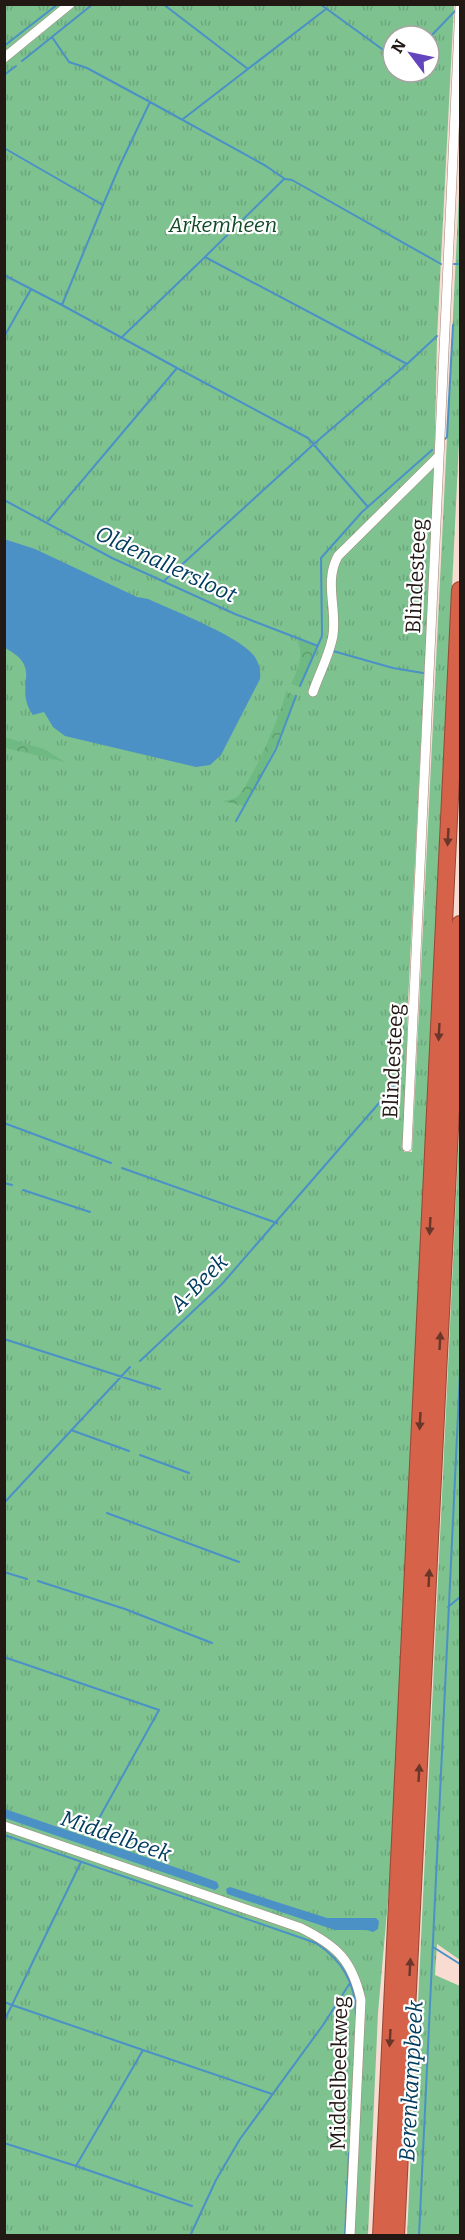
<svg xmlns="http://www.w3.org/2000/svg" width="465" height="2240" font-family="Bitter,serif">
<defs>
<pattern id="grass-tufts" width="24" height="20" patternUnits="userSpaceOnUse" patternTransform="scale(1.5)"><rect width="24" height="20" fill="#7ec290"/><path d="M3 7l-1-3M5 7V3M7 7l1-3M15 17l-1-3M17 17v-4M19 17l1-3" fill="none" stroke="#6da67b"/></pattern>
<pattern id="forest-crowns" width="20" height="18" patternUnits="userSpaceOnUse" patternTransform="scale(1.5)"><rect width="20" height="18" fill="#6fb983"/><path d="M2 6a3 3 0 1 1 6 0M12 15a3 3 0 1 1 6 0" fill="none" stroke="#609e70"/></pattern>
</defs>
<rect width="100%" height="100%" fill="#f8dcd1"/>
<!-- grass -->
<path fill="url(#grass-tufts)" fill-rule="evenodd" d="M 4,5 L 454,5 L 437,338 L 434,480 L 408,1002 L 404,1152 L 412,1152 L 460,173 L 460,421 L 390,1878 L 378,2013 L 368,2235 L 353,2235 L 359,1997 L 349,2235 L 5,2235 ZM 393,36 L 429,36 L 429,72 L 393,72 Z
M 460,1114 L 460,1960 L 437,1944 L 435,1975 L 460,1986 L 460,2235 L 407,2236 Z"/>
<!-- forest -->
<path fill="url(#forest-crowns)" d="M 297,639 L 316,646 L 300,687 L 291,684 C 299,667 304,656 297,639 Z
M 286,691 L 295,696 L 296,699 L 276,745 L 244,806 L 222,801 C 228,800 235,800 239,795 C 252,780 283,711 286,691 Z
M 4,737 L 44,749 L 65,762 L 5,748 Z"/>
<!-- water -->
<path fill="#4b91c6" d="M 4,539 L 35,549 L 137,597 L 148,599 C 172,610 242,637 255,657 C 259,664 261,671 260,679 L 221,755 L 210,765 L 196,767 L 65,736 L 53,727 L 44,712 L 33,715 C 12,685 45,669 5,648 Z
M 5,1809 L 195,1874 L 217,1882 L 219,1887 L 215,1890 L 5,1818 Z
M 230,1887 L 327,1918 L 376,1918 L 379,1921 L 378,1929 L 373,1932 L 367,1930 L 335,1930 L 227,1894 L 226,1889 Z"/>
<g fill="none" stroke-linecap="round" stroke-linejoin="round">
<!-- stream -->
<path stroke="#4b91c6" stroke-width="2" d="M 163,4 L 248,69
M 320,4 L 393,57
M 52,37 L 69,62 L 87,68 L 150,102
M 429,38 L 456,10
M 4,46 L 58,4
M 22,61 L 93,4
M 4,75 L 16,66
M 183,119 L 326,9
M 4,148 L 103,205 L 120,165 L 150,102 L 266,166 L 285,179 L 292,180 L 441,264
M 284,179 L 205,257 L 407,364 L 437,336
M 454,264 L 458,264
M 4,275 L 62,305 L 103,205
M 4,337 L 31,289
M 121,338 L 205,257
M 177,368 L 308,438 L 368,507
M 445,439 L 447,437 L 453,325
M 4,500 L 112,558 L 235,614 L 318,646
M 48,521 L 177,368 L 62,305
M 165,580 L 315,443 L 407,364
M 333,651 L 393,668 L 423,673
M 300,686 L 322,636 L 321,558 L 362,512 L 432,450
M 236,821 L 276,749 L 296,696
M 4,1123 L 111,1163
M 122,1168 L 277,1223
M 4,1183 L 12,1185
M 23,1190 L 90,1212
M 4,1339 L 160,1389
M 140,1361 L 222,1284 L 399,1080
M 71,1430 L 129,1451
M 140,1455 L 189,1473
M 4,1503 L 130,1367
M 107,1513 L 239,1562
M 4,1572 L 27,1579
M 38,1581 L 125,1609 L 212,1643
M 448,1607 L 460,1597
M 4,1657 L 159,1710 L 92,1831
M 4,1835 L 316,1943 C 343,1961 356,1984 356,2016
M 433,1947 L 460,1964
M 4,2002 L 12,2005 L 81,1862
M 4,2021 L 12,2005 L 143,2050
M 4,2143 L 76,2166
M 192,2206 L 76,2166 L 143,2050 L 272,2094
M 190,2236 L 216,2180 L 240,2139 L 323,2025 L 350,1983
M 345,2236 L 349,2153
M 419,2236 L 460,1373"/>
<defs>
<path id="street" d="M 4,58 L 70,4
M 313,692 C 319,674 330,654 333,635 C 337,608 324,581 338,556 L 439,456
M 407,1147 L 460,6
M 4,1826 L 301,1928 C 337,1946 352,1960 361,2000 L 350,2236"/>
<path id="highway" d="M 381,2236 L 460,590
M 396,2236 L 460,924"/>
</defs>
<!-- street casing -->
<use href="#street" stroke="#a1887d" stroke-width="10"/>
<!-- highway casing -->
<use href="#highway" stroke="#964836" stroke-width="18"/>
<!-- street -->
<use href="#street" stroke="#fff" stroke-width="9"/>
<!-- highway -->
<use href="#highway" stroke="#d56249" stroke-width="16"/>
</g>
<!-- one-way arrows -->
<defs><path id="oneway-solid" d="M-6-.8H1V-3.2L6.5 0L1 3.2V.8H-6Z" transform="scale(1.5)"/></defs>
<g fill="#6a3629">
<use href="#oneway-solid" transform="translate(448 837) rotate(93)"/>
<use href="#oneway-solid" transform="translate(439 1032) rotate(93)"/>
<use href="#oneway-solid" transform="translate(430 1226) rotate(93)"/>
<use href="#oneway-solid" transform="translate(440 1341) rotate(-87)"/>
<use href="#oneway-solid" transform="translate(420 1421) rotate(93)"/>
<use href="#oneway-solid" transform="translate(429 1578) rotate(-87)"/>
<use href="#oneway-solid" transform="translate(419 1773) rotate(-87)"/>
<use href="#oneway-solid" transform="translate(410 1967) rotate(-87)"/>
<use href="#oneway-solid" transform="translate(390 2038) rotate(93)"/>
</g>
<g text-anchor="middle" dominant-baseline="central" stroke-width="4.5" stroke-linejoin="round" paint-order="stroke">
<!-- park labels -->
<g font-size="21" font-style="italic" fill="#124926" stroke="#fff">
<text x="223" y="225">Arkemheen</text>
</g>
<!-- street labels -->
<g font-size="21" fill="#221814" stroke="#fff">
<text transform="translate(416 576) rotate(-87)">Blindesteeg</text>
<text transform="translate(393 1061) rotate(-87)">Blindesteeg</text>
<text transform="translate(339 2073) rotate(-89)">Middelbeekweg</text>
</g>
<!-- water labels -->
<g font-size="22" font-style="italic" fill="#023d60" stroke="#fff">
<text transform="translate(166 564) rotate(25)">Oldenallersloot</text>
<text transform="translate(199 1283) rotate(-45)">A-Beek</text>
<text transform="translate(116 1836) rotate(19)">Middelbeek</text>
<text transform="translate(411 2081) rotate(-87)">Berenkampbeek</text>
</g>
</g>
<!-- border -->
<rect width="465" height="2240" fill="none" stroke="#221814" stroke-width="12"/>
<!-- north arrow -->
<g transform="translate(411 54) rotate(302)"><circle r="28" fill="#ffffff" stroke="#a7a3a1" stroke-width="1.5"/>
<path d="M0-4.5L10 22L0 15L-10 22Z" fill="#6345be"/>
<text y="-9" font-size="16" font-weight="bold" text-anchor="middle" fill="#221814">N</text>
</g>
</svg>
